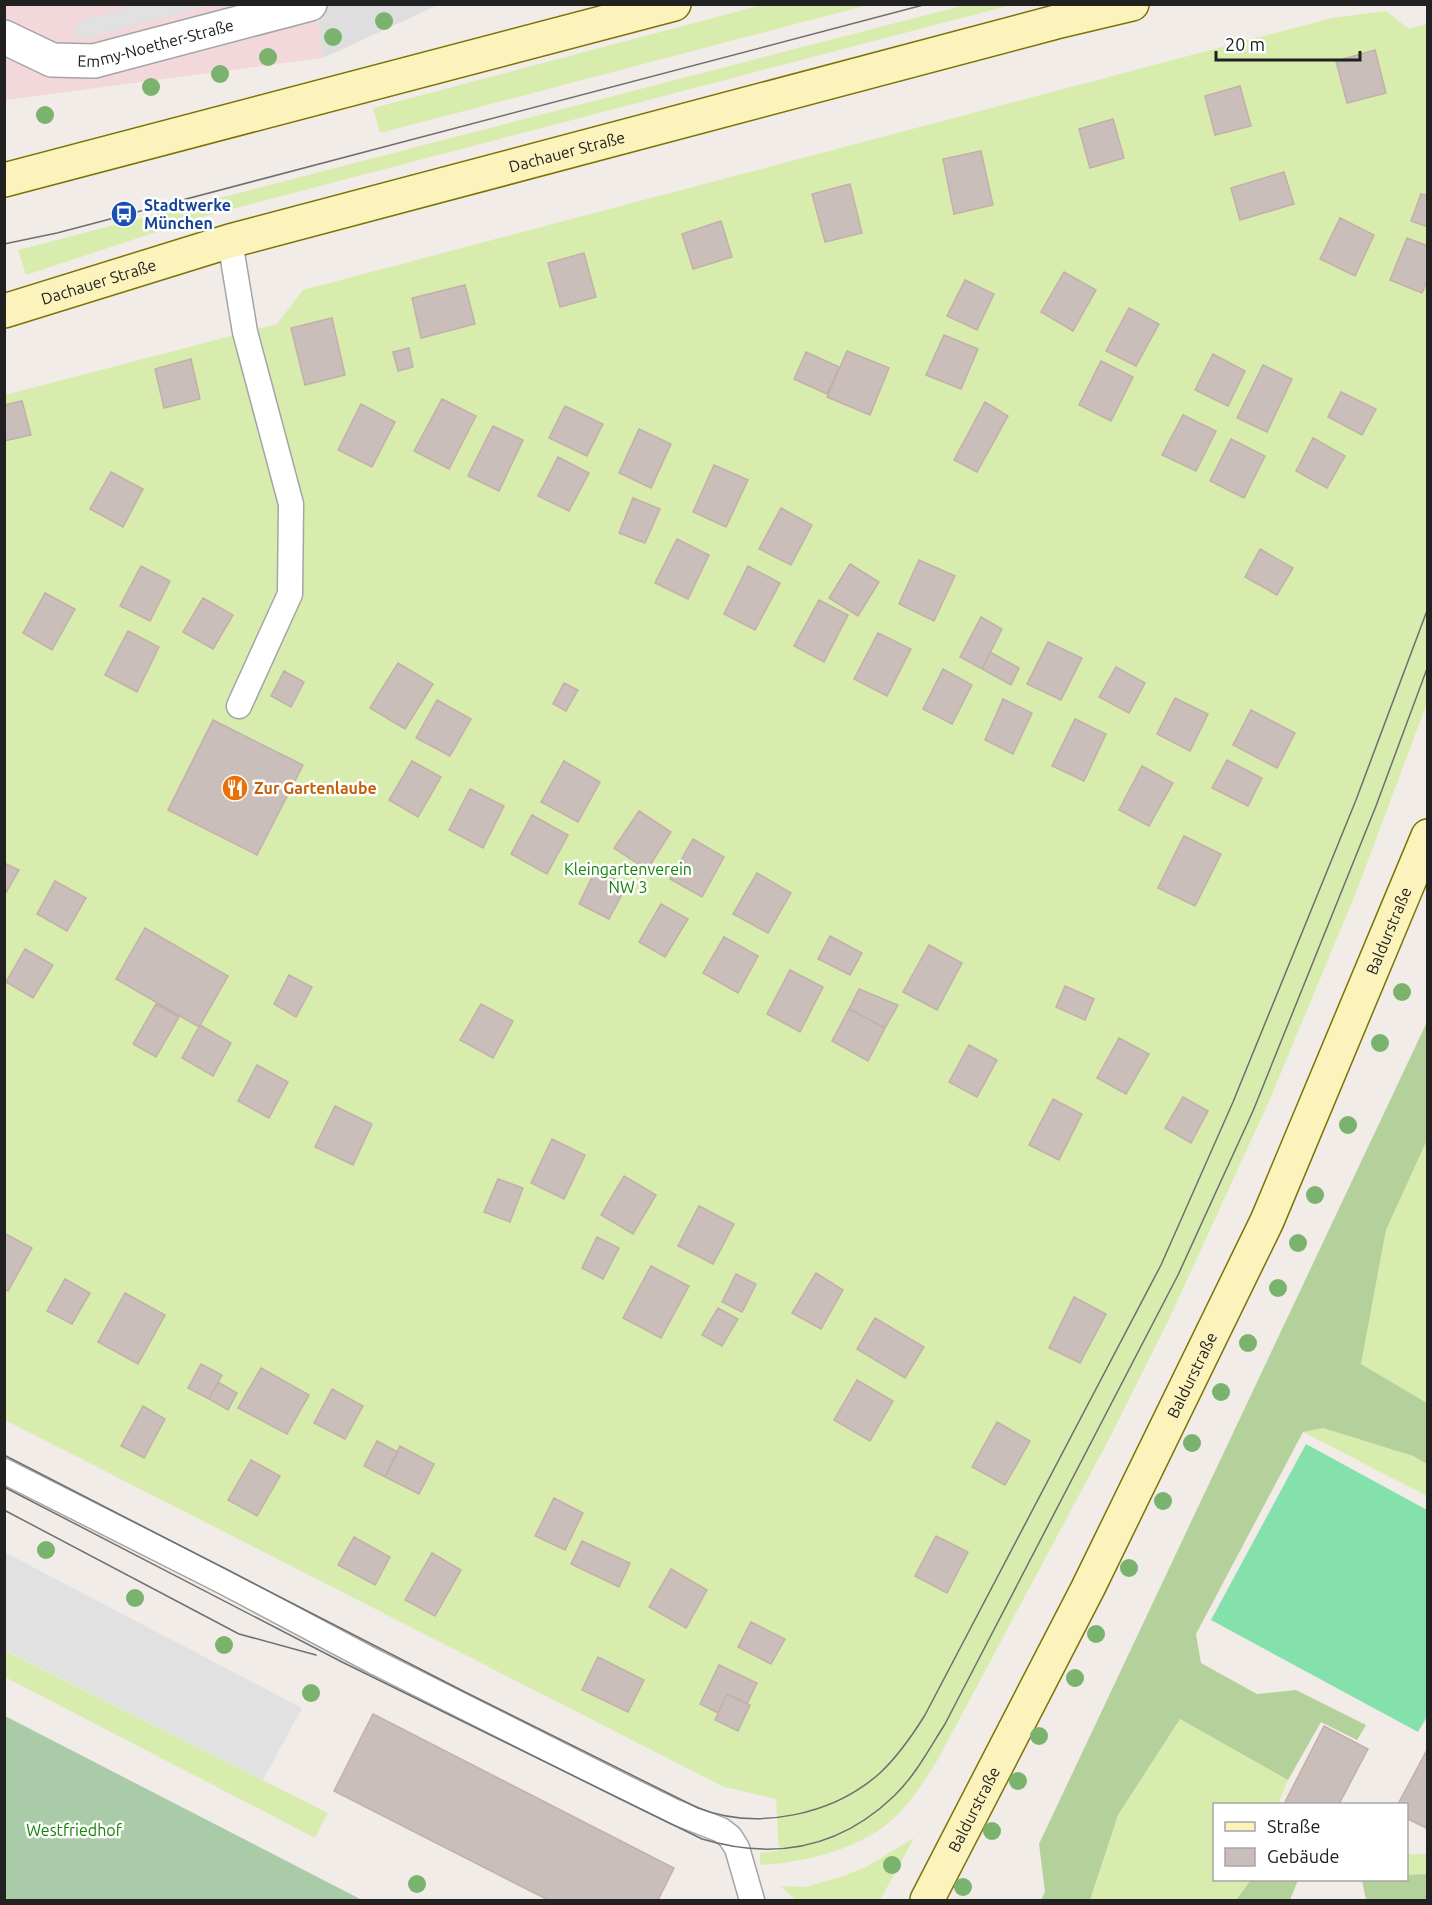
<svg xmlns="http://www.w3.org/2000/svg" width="1432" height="1905" font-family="Ubuntu,sans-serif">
<rect width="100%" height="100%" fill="#f1ece7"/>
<!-- residential -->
<path fill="#dfdede" d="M 314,4 L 438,5 L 323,58 Z"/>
<!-- commercial -->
<path fill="#f2d7db" d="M 4,5 L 314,5 L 323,58 L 5,100 Z"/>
<!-- grass -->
<path fill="#d8ecad" d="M 766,4 L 868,5 L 380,133 L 373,108 Z
M 969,4 L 1011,5 L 202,217 L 26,275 L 18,250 Z
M 1386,11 L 1409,29 L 1427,24 L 1427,703 L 1357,890 L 1270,1099 L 1170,1317 L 1109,1439 L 937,1761 C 924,1781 913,1800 896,1816 C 865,1848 803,1863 760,1865 L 760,1853 L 779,1851 L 776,1799 L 724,1787 L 5,1420 L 5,395 L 277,324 L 303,290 L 1332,18 Z
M 1427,1140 L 1427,1403 L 1361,1364 L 1386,1230 Z
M 1323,1428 L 1413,1456 L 1427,1464 L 1427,1496 L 1303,1432 Z
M 4,1650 L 328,1813 L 315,1838 L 5,1677 Z
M 1180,1719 L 1288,1780 L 1278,1804 L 1214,1804 L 1214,1880 L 1251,1880 L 1236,1900 L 1090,1900 L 1118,1815 Z
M 914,1838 L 880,1900 L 796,1900 L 780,1886 L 805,1887 L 838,1878 L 866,1867 Z
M 1407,1854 L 1427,1854 L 1427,1874 L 1407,1875 Z"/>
<!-- forest -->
<path fill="#b5d19b" d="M 1427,1022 L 1427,1140 L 1386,1230 L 1361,1364 L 1427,1403 L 1427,1464 L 1413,1456 L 1323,1428 L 1303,1432 L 1196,1634 L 1201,1663 L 1257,1694 L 1296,1690 L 1366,1725 L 1357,1740 L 1321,1722 L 1288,1780 L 1180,1719 L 1118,1815 L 1090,1900 L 1041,1900 L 1045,1892 L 1039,1844 Z
M 1427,1874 L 1427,1900 L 1366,1900 L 1362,1880 L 1406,1880 L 1407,1875 Z
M 1251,1880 L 1298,1880 L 1290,1900 L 1236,1900 Z"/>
<!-- cemetery -->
<path fill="#a9cba8" d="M 5,1716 L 362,1900 L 5,1900 Z"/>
<!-- pitch -->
<path fill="#84e1ac" d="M 1306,1444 L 1427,1510 L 1428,1715 L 1418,1732 L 1211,1620 Z"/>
<!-- parking -->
<path fill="#e1e1e1" d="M 141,4 L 211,5 L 79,40 L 75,22 Z
M 4,1552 L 302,1708 L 263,1780 L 5,1650 Z"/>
<!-- building -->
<path fill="#c9beba" stroke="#c3b0a9" stroke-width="1.5" d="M 1375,50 L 1386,93 L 1347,103 L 1336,61 Z
M 1240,86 L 1251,126 L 1215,135 L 1205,96 Z
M 1113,119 L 1124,158 L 1090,168 L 1079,129 Z
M 981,151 L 993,205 L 954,214 L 943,159 Z
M 1284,172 L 1294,204 L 1240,220 L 1231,188 Z
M 850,184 L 862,233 L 825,242 L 812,194 Z
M 1421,194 L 1428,196 L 1428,227 L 1411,221 Z
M 1340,218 L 1374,235 L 1355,276 L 1320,259 Z
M 721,221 L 732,257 L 693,269 L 682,234 Z
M 1407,238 L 1428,246 L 1428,279 L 1422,293 L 1390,280 Z
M 584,253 L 596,297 L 560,307 L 548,263 Z
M 1064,272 L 1096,290 L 1073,331 L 1041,312 Z
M 965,280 L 994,294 L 977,330 L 947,316 Z
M 465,285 L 475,324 L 421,338 L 412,298 Z
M 1129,308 L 1159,324 L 1136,366 L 1106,351 Z
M 332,318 L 345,375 L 305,385 L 291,328 Z
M 944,335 L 978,349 L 961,389 L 926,375 Z
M 409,348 L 413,367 L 398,371 L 393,352 Z
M 847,351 L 889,368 L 870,415 L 827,397 Z
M 806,352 L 839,367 L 827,394 L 794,379 Z
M 1213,354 L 1245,371 L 1228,406 L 1195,390 Z
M 191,359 L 200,399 L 164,408 L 155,369 Z
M 1101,361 L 1133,377 L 1111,421 L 1079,405 Z
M 1263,365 L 1292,379 L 1267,432 L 1237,418 Z
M 1341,392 L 1376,409 L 1362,435 L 1328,417 Z
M 442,399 L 476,416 L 449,469 L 414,451 Z
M 22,401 L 31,435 L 4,441 L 4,405 Z
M 985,402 L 1008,416 L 977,472 L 954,460 Z
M 361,404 L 395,422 L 372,467 L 338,450 Z
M 565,406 L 603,424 L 587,456 L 549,438 Z
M 1183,415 L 1216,431 L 1196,471 L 1162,455 Z
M 493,426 L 523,440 L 499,491 L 468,476 Z
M 639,429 L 671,444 L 651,488 L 619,473 Z
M 1313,438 L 1345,456 L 1327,488 L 1296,471 Z
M 1231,439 L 1265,456 L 1244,498 L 1210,481 Z
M 558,457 L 589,473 L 569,511 L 538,496 Z
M 714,465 L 748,480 L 726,527 L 693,512 Z
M 111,472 L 143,489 L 123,527 L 90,509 Z
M 633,498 L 660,509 L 645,543 L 619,533 Z
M 781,508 L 812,525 L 791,565 L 759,549 Z
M 677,539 L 709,555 L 688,599 L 655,583 Z
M 1260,549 L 1293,568 L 1277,595 L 1245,577 Z
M 919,560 L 955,576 L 934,621 L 899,604 Z
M 850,564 L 879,582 L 858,616 L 829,598 Z
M 141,566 L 170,581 L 150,621 L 120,606 Z
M 748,566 L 780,583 L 755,630 L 724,614 Z
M 45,593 L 75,609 L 52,650 L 23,633 Z
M 203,598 L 233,615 L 213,649 L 183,632 Z
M 819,600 L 848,615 L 824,662 L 794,646 Z
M 981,617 L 1002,629 L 982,669 L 960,657 Z
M 128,631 L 159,647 L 137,692 L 105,675 Z
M 878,633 L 911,649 L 887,696 L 854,679 Z
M 1048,642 L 1082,658 L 1061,700 L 1027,684 Z
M 990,652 L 1019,668 L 1011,685 L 982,669 Z
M 398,663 L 433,684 L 405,729 L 370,708 Z
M 1116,667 L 1145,683 L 1129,713 L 1099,697 Z
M 943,669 L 972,685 L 952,724 L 923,709 Z
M 284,671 L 304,682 L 291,707 L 271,696 Z
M 564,683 L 578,690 L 566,711 L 553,704 Z
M 1175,698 L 1208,714 L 1190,751 L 1157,734 Z
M 1003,699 L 1032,713 L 1013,754 L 985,740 Z
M 437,700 L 471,719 L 450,756 L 416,738 Z
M 1251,710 L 1295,733 L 1277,768 L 1233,745 Z
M 1075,719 L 1106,734 L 1084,781 L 1052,766 Z
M 213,720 L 303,765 L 257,855 L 168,810 Z
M 1227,760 L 1262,778 L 1248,806 L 1212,788 Z
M 412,761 L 441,777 L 418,817 L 389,800 Z
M 564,761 L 600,782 L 578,822 L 541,802 Z
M 1142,766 L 1173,783 L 1149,826 L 1119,810 Z
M 470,789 L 504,806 L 483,848 L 449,830 Z
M 639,811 L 671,832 L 647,870 L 614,848 Z
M 532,815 L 568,835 L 547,874 L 511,854 Z
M 1184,836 L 1221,854 L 1195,906 L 1158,888 Z
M 693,839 L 724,857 L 702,897 L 670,879 Z
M 4,863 L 19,870 L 4,896 Z
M 596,869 L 627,885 L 609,919 L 579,904 Z
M 757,873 L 791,893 L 768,933 L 733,914 Z
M 55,881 L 86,898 L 67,931 L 37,914 Z
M 661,904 L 688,919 L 665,957 L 639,942 Z
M 145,928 L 228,976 L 199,1027 L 116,979 Z
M 830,936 L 862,953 L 850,975 L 818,959 Z
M 724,937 L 758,956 L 738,993 L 703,973 Z
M 929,945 L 962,963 L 937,1010 L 903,992 Z
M 25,949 L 53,965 L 33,998 L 6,982 Z
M 790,970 L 823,987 L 800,1032 L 767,1014 Z
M 289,975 L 312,987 L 296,1017 L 274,1004 Z
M 1065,986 L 1094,999 L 1085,1020 L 1056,1007 Z
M 859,989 L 898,1005 L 885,1028 L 849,1009 Z
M 156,1004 L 179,1017 L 156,1057 L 133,1044 Z
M 481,1004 L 513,1021 L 493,1058 L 460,1040 Z
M 849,1009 L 885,1028 L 868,1061 L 832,1041 Z
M 200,1025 L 231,1043 L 213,1076 L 182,1058 Z
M 1119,1038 L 1149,1054 L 1126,1094 L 1097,1078 Z
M 969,1045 L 997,1060 L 977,1097 L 949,1082 Z
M 257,1065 L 288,1082 L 269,1118 L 238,1101 Z
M 1183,1097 L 1208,1111 L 1191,1143 L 1165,1128 Z
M 1053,1099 L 1082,1114 L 1059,1160 L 1029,1145 Z
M 335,1106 L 372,1124 L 353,1165 L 315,1147 Z
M 552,1139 L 585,1155 L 564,1199 L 531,1183 Z
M 624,1176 L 656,1195 L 633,1234 L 601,1215 Z
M 498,1179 L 523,1188 L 510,1222 L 484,1212 Z
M 699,1206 L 734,1224 L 713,1264 L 678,1246 Z
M 4,1233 L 32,1248 L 8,1291 L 4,1289 Z
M 597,1237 L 619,1248 L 603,1279 L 582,1268 Z
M 651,1266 L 689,1286 L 661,1338 L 623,1318 Z
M 816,1273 L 843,1290 L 821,1329 L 792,1313 Z
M 736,1274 L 756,1284 L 742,1312 L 722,1302 Z
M 65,1279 L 90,1293 L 72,1324 L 47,1311 Z
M 125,1293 L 165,1315 L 138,1364 L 98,1342 Z
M 1074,1297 L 1106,1314 L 1080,1363 L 1049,1348 Z
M 718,1308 L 738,1319 L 722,1346 L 702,1335 Z
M 875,1318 L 924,1347 L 905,1378 L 857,1349 Z
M 201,1364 L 222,1375 L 209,1399 L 188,1388 Z
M 261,1368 L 309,1395 L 287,1434 L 238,1408 Z
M 857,1380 L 893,1401 L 870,1441 L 834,1420 Z
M 218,1382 L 237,1393 L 228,1410 L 209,1399 Z
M 332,1389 L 363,1406 L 345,1439 L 314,1423 Z
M 143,1406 L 165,1419 L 144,1458 L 121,1446 Z
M 997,1422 L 1030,1441 L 1005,1485 L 972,1467 Z
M 377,1441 L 398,1452 L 385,1477 L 364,1466 Z
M 400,1446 L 434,1464 L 419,1494 L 385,1477 Z
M 251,1460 L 280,1476 L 257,1516 L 228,1500 Z
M 554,1498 L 583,1513 L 565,1550 L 535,1536 Z
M 936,1536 L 968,1552 L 947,1593 L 915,1576 Z
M 354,1537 L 390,1557 L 375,1585 L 338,1565 Z
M 582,1541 L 630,1563 L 619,1587 L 571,1564 Z
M 432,1553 L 461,1570 L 435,1616 L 405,1600 Z
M 671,1569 L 707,1590 L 686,1628 L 649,1607 Z
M 751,1622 L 785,1639 L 771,1664 L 738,1647 Z
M 598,1657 L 644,1680 L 628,1712 L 582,1690 Z
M 719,1665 L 757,1683 L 747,1704 L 727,1694 L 718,1713 L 700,1704 Z
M 727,1694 L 750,1705 L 738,1731 L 715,1720 Z
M 373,1714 L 674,1868 L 658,1900 L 548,1900 L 334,1791 Z
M 1324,1726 L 1368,1749 L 1339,1804 L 1284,1804 Z
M 1428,1748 L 1428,1829 L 1406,1818 L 1406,1804 L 1398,1804 Z"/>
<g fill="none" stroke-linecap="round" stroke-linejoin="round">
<defs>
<path id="lane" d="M 230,241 L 245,332 L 291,504 L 290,594 L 239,706
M 4,1471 L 224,1582 L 373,1661 L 624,1787 L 675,1812 L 721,1830 L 730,1837 L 737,1848 L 752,1900"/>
<g id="street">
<path id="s1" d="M 4,37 L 52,60 L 94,61 L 310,4"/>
</g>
<g id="secondary">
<path d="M 4,180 L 674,4"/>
<path id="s2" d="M 4,311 L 230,241 L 1056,22 L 1132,4"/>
<path id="s3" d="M 927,1900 L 1088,1588 L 1267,1221 L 1428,836"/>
</g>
</defs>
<!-- lane casing -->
<use href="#lane" stroke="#a5a5a5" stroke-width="27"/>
<!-- street casing -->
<use href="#street" stroke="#a5a5a5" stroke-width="36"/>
<!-- secondary casing -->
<use href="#secondary" stroke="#7d7303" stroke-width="36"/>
<!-- lane -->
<use href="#lane" stroke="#fff" stroke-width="24"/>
<!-- street -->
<use href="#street" stroke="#fff" stroke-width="33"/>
<!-- secondary -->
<use href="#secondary" stroke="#fbf2bc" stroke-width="33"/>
<!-- tram -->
<path stroke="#6f6f6f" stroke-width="1.5" d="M 4,244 L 57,233 L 927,4
M 4,1455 L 463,1691 L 698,1808 C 757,1831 833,1815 880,1773 C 898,1756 912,1736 925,1715 L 1161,1265 L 1233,1102 L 1356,800 L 1428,608
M 4,1487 L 342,1662 L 702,1839 C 773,1860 839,1849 894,1796 C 915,1776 929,1749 945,1724 L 1178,1275 L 1253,1111 L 1376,806 L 1428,666
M 4,1510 L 239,1634 L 316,1655"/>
</g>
<!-- trees -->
<g fill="#79b36d">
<circle cx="384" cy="21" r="9"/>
<circle cx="333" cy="37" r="9"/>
<circle cx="268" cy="57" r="9"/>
<circle cx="220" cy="74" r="9"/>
<circle cx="151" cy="87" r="9"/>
<circle cx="45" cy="115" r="9"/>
<circle cx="1402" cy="992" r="9"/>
<circle cx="1380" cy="1043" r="9"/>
<circle cx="1348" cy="1125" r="9"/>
<circle cx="1315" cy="1195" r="9"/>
<circle cx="1298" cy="1243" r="9"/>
<circle cx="1278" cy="1288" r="9"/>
<circle cx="1248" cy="1343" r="9"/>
<circle cx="1221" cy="1392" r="9"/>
<circle cx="1192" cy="1443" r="9"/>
<circle cx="1163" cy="1501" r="9"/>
<circle cx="46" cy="1550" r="9"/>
<circle cx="1129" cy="1568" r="9"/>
<circle cx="135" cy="1598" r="9"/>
<circle cx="1096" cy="1634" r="9"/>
<circle cx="224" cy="1645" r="9"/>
<circle cx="1075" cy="1678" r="9"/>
<circle cx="311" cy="1693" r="9"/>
<circle cx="1039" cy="1736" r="9"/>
<circle cx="1018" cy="1781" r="9"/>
<circle cx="992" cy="1831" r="9"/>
<circle cx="892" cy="1865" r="9"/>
<circle cx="417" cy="1884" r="9"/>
<circle cx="963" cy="1887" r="9"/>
</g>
<!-- icons -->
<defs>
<symbol id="bus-disc" viewBox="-11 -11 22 22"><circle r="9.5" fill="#1a4fb4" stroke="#fff"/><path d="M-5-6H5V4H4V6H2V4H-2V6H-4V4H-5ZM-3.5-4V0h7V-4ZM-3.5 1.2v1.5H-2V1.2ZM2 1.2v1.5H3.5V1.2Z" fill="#fff"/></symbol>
<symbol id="restaurant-disc" viewBox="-11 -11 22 22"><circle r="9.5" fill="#e8710a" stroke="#fff"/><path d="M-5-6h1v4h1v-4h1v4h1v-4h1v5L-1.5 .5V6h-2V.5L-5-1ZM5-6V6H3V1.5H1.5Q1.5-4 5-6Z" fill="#fff"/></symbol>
</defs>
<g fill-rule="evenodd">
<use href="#bus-disc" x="109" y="199" width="30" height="30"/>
<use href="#restaurant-disc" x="220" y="773" width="30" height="30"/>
</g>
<g text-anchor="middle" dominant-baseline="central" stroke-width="5" stroke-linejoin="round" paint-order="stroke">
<!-- street labels -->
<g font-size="16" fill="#212121" stroke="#fff">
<text stroke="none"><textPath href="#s1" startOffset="159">Emmy-Noether-Straße</textPath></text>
<text stroke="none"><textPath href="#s2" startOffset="585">Dachauer Straße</textPath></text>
<text stroke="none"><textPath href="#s2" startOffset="99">Dachauer Straße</textPath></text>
<text stroke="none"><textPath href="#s3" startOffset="1074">Baldurstraße</textPath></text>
<text stroke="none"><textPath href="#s3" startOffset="588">Baldurstraße</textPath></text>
<text stroke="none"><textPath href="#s3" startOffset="102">Baldurstraße</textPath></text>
</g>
<!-- transit labels -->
<g font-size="16" font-weight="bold" fill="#164399" stroke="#fff" text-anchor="start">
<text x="144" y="205">Stadtwerke<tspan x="144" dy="18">München</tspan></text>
</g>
<!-- food labels -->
<g font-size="16" font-weight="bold" fill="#c56008" stroke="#fff" text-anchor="start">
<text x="254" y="788">Zur Gartenlaube</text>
</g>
<!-- park labels -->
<g font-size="16" fill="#16840a" stroke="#fff">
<text x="628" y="869">Kleingartenverein<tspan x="628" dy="18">NW 3</tspan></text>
<text x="74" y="1830">Westfriedhof</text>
</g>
</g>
<!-- border -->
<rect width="1432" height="1905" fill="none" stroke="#212121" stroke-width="12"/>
<!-- legend -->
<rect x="1213" y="1803" width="195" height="78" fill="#ffffff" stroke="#a6a6a6" stroke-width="1.5"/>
<rect x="1225" y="1822" width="30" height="9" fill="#fbf2bc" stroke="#a6a6a6" stroke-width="1.5"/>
<text x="1267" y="1833" font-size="18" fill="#212121">Straße</text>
<rect x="1225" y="1848" width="30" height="18" fill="#c9beba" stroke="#a6a6a6" stroke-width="1.5"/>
<text x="1267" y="1863" font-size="18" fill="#212121">Gebäude</text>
<!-- scale -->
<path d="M1216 51v9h144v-9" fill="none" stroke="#212121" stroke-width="3"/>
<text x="1225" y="51" font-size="18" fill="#212121" stroke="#ffffff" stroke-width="4.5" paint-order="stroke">20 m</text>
</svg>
